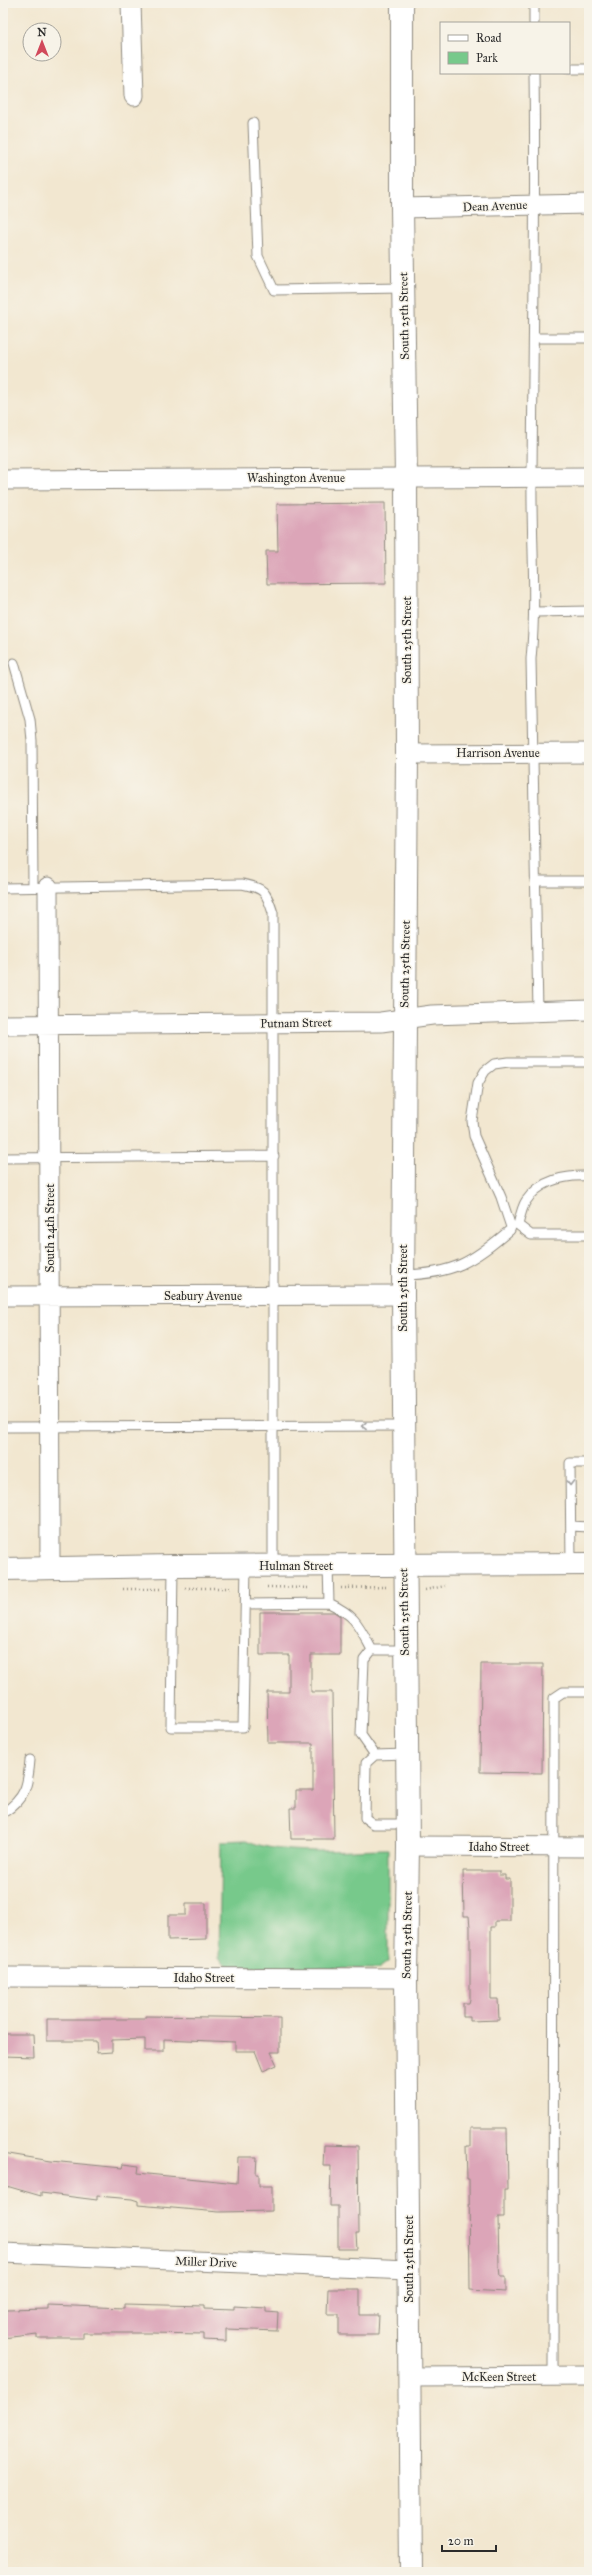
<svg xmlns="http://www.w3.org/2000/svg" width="592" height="2575" font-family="'IM FELL Great Primer',serif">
<rect width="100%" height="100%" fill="#f7f3e8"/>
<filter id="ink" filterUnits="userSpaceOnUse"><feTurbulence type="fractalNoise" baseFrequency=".025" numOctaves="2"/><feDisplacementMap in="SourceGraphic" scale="8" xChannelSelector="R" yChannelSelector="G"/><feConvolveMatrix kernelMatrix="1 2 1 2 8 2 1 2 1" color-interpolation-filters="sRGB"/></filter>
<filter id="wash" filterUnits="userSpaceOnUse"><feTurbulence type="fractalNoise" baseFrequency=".012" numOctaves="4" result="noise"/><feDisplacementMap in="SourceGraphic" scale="16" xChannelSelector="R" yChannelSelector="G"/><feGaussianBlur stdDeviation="0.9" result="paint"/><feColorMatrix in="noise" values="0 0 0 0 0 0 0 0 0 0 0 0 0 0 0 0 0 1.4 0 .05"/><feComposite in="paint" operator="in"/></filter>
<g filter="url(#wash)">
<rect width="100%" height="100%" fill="#f2e7d0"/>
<!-- green -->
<path fill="#77c98b" stroke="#517a5b" d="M 246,1840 C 281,1857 348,1849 388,1849 L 388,1962 L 378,1969 L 230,1967 L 223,1963 L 219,1957 L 221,1841 Z"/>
<g id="blocks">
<!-- building -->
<path fill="#dca5b8" d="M 385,503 L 386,583 L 267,584 L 266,551 L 278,551 L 277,504 Z
M 260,1612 L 334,1612 L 340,1616 L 340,1655 L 311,1655 L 311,1692 L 332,1692 L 334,1839 L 291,1839 L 290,1808 L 296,1808 L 296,1790 L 313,1790 L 313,1743 L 268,1743 L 267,1692 L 289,1692 L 289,1655 L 260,1655 Z
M 481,1664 L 543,1664 L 542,1773 L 480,1772 Z
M 463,1871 L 499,1871 L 499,1875 L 505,1875 L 505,1879 L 510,1879 L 510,1921 L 495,1921 L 495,1927 L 491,1927 L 491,1999 L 498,1999 L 499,2020 L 470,2021 L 470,2017 L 463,2017 L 463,2003 L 469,2003 L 470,1999 L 470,1927 L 469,1916 L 464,1916 Z
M 186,1903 L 206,1903 L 206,1939 L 168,1940 L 168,1915 L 186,1915 Z
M 145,2016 L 280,2018 L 280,2052 L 271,2052 L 277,2065 L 263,2071 L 255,2051 L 235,2051 L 235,2042 L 164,2039 L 164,2051 L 145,2051 L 145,2039 L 112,2040 L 112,2052 L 97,2053 L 96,2041 L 47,2041 L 47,2019 L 145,2019 Z
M 3,2034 L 33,2034 L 34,2057 L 3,2056 Z
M 470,2128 L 507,2128 L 508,2190 L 504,2190 L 504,2218 L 498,2218 L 499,2266 L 500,2277 L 505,2277 L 505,2292 L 470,2290 L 469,2179 L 467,2179 L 466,2146 L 470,2146 Z
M 324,2145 L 358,2146 L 359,2233 L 356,2233 L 357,2249 L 338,2249 L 338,2206 L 330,2206 L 331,2166 L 323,2166 Z
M 3,2153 L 51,2161 L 122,2168 L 123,2164 L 139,2166 L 138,2173 L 237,2183 L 238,2157 L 257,2157 L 256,2174 L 259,2174 L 259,2186 L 272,2186 L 272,2211 L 219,2212 L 138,2205 L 138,2201 L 132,2199 L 97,2196 L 97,2200 L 41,2193 L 41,2196 L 3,2185 Z
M 328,2289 L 360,2289 L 360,2315 L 379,2315 L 378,2335 L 339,2335 L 339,2314 L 327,2314 Z
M 124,2304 L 204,2306 L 204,2309 L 234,2310 L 234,2306 L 266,2308 L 266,2312 L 278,2313 L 277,2331 L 226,2329 L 226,2341 L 203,2340 L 203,2334 L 151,2333 L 83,2333 L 83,2338 L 37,2338 L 37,2334 L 3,2338 L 3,2314 L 7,2314 L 7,2310 L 48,2309 L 48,2305 L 124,2308 Z"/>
</g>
</g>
<g filter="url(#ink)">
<use href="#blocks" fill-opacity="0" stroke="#8e897e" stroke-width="1"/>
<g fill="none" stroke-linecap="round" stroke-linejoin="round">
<defs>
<path id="service" d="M 534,3 L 534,23
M 569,69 L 589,69
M 534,73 C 536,207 533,341 532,475 C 531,537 537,596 531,659 L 538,1011
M 253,123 L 258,256 L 274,290 L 403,288
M 534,338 L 589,338
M 535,612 L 589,611
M 14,663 L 30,719 L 32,741 L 33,887
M 535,881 L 589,881
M 3,888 L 242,884 C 264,888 266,891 273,913 L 273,1566
M 3,1158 L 274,1156
M 518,1225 C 520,1217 522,1207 526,1201 C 540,1180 566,1175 589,1176
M 518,1225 L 531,1235 L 589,1235
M 403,1275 C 454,1274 472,1262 510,1230 L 511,1227 L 501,1197 L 474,1136 L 472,1121 L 478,1083 L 485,1071 L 494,1064 L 508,1062 L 589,1062
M 3,1427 L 403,1426
M 571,1526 L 589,1527
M 571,1564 L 570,1463 L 589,1463
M 173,1566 L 171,1727 L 243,1727 L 246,1566
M 329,1603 C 356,1616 358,1624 372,1650
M 246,1604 L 329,1603 L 328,1566
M 406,1754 L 375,1755 L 366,1763 L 365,1818 L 373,1824 L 407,1824
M 375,1755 L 361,1735 L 364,1660 L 372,1650 L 405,1650
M 3,1813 C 26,1798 28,1785 30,1760
M 553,2377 L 554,1698 L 563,1692 L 589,1692"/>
<path id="minor" d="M 131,3 L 134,96
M 402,208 L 589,204
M 3,480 L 589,477
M 407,754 L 589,753
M 48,887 L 50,1569
M 3,1025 L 381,1022 L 432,1015 L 589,1010
M 3,1296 L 403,1295
M 408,1846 L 589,1847
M 3,1977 L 406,1978
M 3,2253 L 409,2270
M 409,2377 L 589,2376"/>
<path id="tertiary" d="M 3,1569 L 173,1566 L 589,1564"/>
<path id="secondary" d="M 402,3 L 402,208 L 406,477 L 407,754 L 403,1295 L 408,1846 L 406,1978 L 411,2572"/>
</defs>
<!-- service casing -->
<use href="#service" stroke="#8e897e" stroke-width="11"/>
<!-- minor casing -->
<use href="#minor" stroke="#8e897e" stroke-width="21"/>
<!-- tertiary casing -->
<use href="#tertiary" stroke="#8e897e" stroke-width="24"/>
<!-- secondary casing -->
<use href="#secondary" stroke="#8e897e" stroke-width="24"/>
<!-- path -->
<path stroke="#8e897e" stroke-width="2.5" stroke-dasharray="1 3" stroke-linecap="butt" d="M 267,1587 L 310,1588
M 185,1588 L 232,1588
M 341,1588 L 386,1587
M 123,1589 L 160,1589
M 425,1590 L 445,1586"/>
<!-- service -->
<use href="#service" stroke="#fff" stroke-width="9"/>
<!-- minor -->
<use href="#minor" stroke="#fff" stroke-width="19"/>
<!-- tertiary -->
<use href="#tertiary" stroke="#fff" stroke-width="22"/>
<!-- secondary -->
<use href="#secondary" stroke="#fff" stroke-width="22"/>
</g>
<!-- one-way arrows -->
<defs><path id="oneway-chevron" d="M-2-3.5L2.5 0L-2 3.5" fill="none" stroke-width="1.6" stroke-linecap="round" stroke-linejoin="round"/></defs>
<g stroke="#a0a0a0">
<use href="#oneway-chevron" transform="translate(364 1426) rotate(179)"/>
<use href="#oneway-chevron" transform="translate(570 1483) rotate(89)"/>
</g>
</g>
<g text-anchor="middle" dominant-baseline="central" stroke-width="3" stroke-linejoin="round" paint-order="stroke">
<!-- street labels -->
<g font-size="12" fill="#2b2b2b" stroke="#f7f3e8">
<text transform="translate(495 206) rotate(-2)">Dean Avenue</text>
<text transform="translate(404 316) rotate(-91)">South 25th Street</text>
<text x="296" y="478">Washington Avenue</text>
<text transform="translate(407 640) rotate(-90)">South 25th Street</text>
<text x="498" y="753">Harrison Avenue</text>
<text transform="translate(405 964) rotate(-89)">South 25th Street</text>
<text transform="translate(296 1023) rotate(-1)">Putnam Street</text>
<text transform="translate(50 1228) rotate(-90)">South 24th Street</text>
<text transform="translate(403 1288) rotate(-90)">South 25th Street</text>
<text x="203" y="1296">Seabury Avenue</text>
<text x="296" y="1566">Hulman Street</text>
<text transform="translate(404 1612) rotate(-91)">South 25th Street</text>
<text x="499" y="1847">Idaho Street</text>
<text transform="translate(407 1935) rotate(-89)">South 25th Street</text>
<text x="204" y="1978">Idaho Street</text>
<text transform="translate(409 2259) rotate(-90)">South 25th Street</text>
<text transform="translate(206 2262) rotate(2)">Miller Drive</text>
<text x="499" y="2377">McKeen Street</text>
</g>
</g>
<!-- margin -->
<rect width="592" height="2575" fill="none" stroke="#f7f3e8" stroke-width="16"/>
<!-- legend -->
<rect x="440" y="22" width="130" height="52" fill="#f7f3e8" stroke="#a5a39c"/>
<rect x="448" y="35" width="20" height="6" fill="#ffffff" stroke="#a5a39c"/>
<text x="476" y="42" font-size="12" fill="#2b2b2b">Road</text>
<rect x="448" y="52" width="20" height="12" fill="#77c98b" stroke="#a5a39c"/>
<text x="476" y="62" font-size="12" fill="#2b2b2b">Park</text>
<!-- north arrow -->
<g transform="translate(42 42)"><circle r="19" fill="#f7f3e8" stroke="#a5a39c"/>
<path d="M0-3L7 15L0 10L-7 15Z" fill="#d1495b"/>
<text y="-6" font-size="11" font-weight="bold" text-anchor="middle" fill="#2b2b2b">N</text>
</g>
<!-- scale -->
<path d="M442 2545v6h54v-6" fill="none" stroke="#2b2b2b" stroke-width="2"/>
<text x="448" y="2545" font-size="12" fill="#2b2b2b" stroke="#f7f3e8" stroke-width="3" paint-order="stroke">20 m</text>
</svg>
